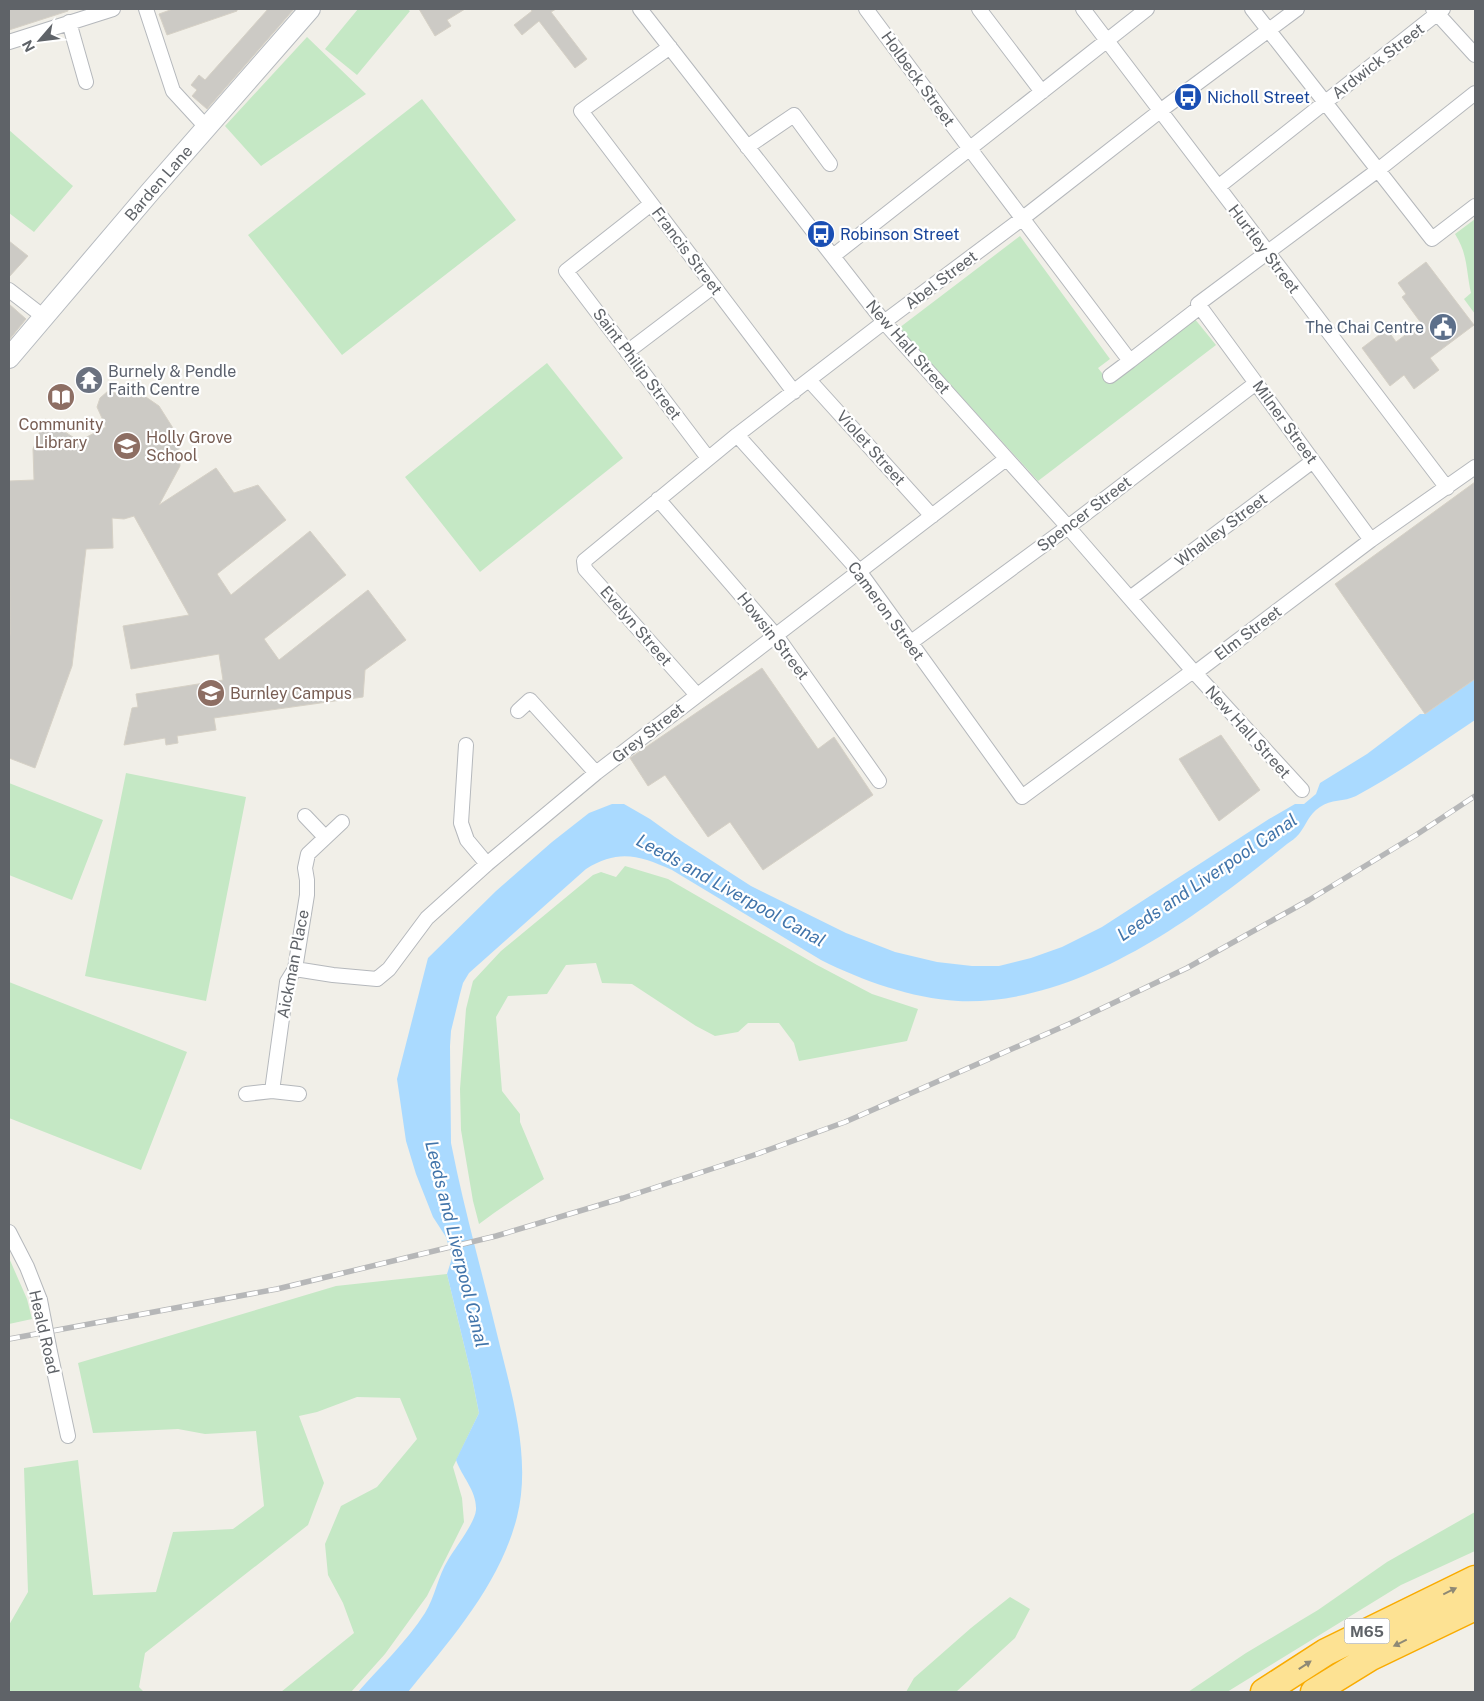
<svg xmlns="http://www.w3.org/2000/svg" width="1484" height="1701" font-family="'Public Sans',sans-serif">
<rect width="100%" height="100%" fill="#f1efe8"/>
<!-- green -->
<path fill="#c5e8c5" d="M 358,9 L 407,9 L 410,11 L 357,75 L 325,49 Z
M 307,37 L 366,94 L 261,166 L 225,126 Z
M 422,99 L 516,220 L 342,355 L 248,235 Z
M 9,130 L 73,186 L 34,232 L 9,213 Z
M 1475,219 L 1475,314 L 1464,299 L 1471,293 C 1466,271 1468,254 1455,234 Z
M 1020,236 L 1110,359 L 1098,368 L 1109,382 L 1194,318 L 1216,345 L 1038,481 L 899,328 Z
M 547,363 L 623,458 L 480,572 L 405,477 Z
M 126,773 L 246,797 L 206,1001 L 85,976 Z
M 9,783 L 103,820 L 72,900 L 9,875 Z
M 625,866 L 668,879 L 817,965 L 872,994 L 918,1009 L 907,1041 L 799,1061 L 794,1043 L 779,1023 L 748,1023 L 738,1032 L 715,1036 L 696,1026 L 632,984 L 602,983 L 596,963 L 566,965 L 547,994 L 508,996 L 496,1017 L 502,1091 L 520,1114 L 520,1122 L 544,1179 C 522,1194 500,1208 479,1224 L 473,1201 L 461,1130 L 460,1089 L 466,1009 L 473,981 L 501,951 L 593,875 L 601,872 L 616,877 Z
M 9,982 L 187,1052 L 141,1170 L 9,1118 Z
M 9,1258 L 27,1299 L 32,1319 L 9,1324 Z
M 447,1274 L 472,1378 L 479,1413 L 453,1467 L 462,1498 L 464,1522 L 427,1596 L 385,1654 L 351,1692 L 281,1692 L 354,1633 L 343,1603 L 328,1575 L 325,1544 L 341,1506 L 377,1487 L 417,1439 L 400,1398 L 357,1397 L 317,1412 L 299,1416 L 324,1483 L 308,1525 L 145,1653 L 139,1687 L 144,1692 L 9,1692 L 9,1625 L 28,1592 L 24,1468 L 78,1460 L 93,1595 L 156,1592 L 173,1532 L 233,1529 L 264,1506 L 256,1431 L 205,1434 L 178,1429 L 93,1433 L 78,1363 L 336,1286 Z
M 1475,1512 L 1475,1551 L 1401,1585 L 1227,1692 L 1188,1692 L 1246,1653 L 1318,1610 L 1387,1562 Z
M 1010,1597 L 1030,1609 L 1015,1638 L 956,1692 L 906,1692 L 914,1678 L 971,1628 Z"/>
<!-- water -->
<path fill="#aadaff" d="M 1475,679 L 1475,720 C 1436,746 1397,774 1356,796 C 1344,802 1331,799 1320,807 C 1308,815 1307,824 1299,834 C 1296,838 1291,841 1287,844 C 1198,916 1079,1006 958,1001 C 911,998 863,981 821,960 L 672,870 C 639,855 618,849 586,869 L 469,973 L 463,983 L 460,994 L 451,1031 L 450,1046 L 451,1143 L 457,1172 C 469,1227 484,1280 497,1334 C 511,1392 532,1457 517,1517 C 500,1584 451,1639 408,1692 L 358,1692 C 380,1667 407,1641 425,1613 C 435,1597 438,1576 448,1560 C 455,1548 475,1523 476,1510 C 477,1491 462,1477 456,1460 L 479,1413 L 472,1378 L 447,1274 L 452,1258 L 446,1237 L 433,1217 L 416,1174 L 406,1141 L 397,1079 L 428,958 L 496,891 L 552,842 L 589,813 L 612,804 L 624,804 L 650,819 L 675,837 L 751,886 L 846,933 L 895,952 L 937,962 L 972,966 L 999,966 L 1031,958 L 1062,947 L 1102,927 L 1269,819 L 1295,804 L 1304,804 L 1316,794 L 1320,783 L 1367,754 L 1420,714 L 1425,714 Z"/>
<!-- building -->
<path fill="#cccac5" stroke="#d6d1c6" d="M 9,9 L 68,9 L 68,11 L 9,30 Z
M 173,9 L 237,9 L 237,11 L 167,35 L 159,14 Z
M 268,9 L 294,9 L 207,109 L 192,96 L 197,90 L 191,85 L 199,75 L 205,80 Z
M 419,9 L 465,9 L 447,20 L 451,26 L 435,36 Z
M 530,9 L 556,9 L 551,12 L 587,59 L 575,68 L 539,21 L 522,35 L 514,25 L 532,11 Z
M 9,241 L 28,256 L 9,277 Z
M 1426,262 L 1474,325 L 1430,358 L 1439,370 L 1414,389 L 1404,375 L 1390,386 L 1362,348 L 1387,329 L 1396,342 L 1421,323 L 1402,297 L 1406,294 L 1398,283 Z
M 9,304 L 26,319 L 9,340 Z
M 130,386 L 159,406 L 178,436 L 180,466 L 159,505 L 216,468 L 234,493 L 258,485 L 286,520 L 217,574 L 231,595 L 310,531 L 346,575 L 264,639 L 279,660 L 368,590 L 406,640 L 365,670 L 363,697 L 214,718 L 216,730 L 177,736 L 178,743 L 166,745 L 165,738 L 124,745 L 132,708 L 138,707 L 136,694 L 223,680 L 219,654 L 131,669 L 123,626 L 189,615 L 134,516 L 124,519 L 112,518 L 113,548 L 86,549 L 72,666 L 35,768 L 9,758 L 9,640 L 10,634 L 9,481 L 34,480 L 33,449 L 45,419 L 79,441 L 106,427 L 97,407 L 100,398 L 108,391 L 122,395 Z
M 1475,482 L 1475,679 L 1425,714 L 1335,584 Z
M 762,668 L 818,749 L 834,737 L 873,795 L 763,870 L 730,822 L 708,837 L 665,775 L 648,786 L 630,758 Z
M 1221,735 L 1260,790 L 1219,821 L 1179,759 Z"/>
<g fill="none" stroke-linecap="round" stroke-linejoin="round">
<defs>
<path id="street" d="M 146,9 L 173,91 L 207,128
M 640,9 L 884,322 L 1068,527 L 1193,671
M 866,9 L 970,149 L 1130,361 L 1200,307
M 979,9 L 1042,92
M 1083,9 L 1447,488
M 1252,9 L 1432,239 L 1475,206
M 1433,9 L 1475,55
M 69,22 L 86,82
M 9,42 L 113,9
M 670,47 L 581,111 L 794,392
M 747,147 L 794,115 L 830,164
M 1218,187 L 1443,9
M 651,204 L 566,271 L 708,458
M 833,256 L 1147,9
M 9,290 L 44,317
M 627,352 L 714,286
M 1110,376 L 1130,361
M 809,380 L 932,516
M 737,435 L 859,571 L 1022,797 L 1193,671 L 1195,673 L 1371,540 L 1475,467
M 658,499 L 778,638 L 879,781
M 1371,540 L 1198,304 L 1378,170 L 1475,93
M 1130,598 L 1313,461
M 910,643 L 1068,527 L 1256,383
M 1195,673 L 1302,790
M 697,695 L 585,569 L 584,561 L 737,435 L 884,322 L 1023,218 L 1160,111 L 1297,9
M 518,711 L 530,700 L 596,773
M 466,745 L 461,823 L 467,840 L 487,864
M 305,816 L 325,837
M 295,969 L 333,975 L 377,979 L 389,969 L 427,918 L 487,864 L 596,773 L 1006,459
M 272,1091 L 287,982 L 295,969 L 307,895 L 307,880 L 305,868 L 308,854 L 342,822
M 246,1094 L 272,1091 L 299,1094
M 9,1232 L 27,1267 L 40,1300
M 50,1352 L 68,1436"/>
<g id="secondary">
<path id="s1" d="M 9,358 L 150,192 L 310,9"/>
</g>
<path id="highway" d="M 1264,1692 L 1326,1652 L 1475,1579
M 1314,1692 L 1371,1657 L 1475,1607"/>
</defs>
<!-- street casing -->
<use href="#street" stroke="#b5b8bc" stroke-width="16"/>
<!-- secondary casing -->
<use href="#secondary" stroke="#b6babf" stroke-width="22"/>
<!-- highway casing -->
<use href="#highway" stroke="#f9ab00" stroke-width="29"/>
<!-- street -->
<use href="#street" stroke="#fff" stroke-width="14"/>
<!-- secondary -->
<use href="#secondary" stroke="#fff" stroke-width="20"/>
<!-- highway -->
<use href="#highway" stroke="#fde293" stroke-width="26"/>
<defs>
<path id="rail" d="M 9,1339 L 277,1289 L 496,1236 L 623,1198 L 757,1154 L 845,1122 L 1069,1024 L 1187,968 L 1309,900 L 1416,835 L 1475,796"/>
</defs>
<!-- rail casing -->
<use href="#rail" stroke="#b6b7b8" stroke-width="5.5"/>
<!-- rail -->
<use href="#rail" stroke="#fff" stroke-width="4" stroke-dasharray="11" stroke-linecap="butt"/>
<defs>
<path id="street-bridge" d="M 40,1300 L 50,1352"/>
</defs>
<!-- street-bridge casing -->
<use href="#street-bridge" stroke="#b5b8bc" stroke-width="16" stroke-linecap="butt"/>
<!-- street-bridge -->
<use href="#street-bridge" stroke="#fff" stroke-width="14"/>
</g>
<!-- one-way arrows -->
<defs><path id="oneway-solid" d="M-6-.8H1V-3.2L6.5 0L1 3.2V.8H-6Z" transform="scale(1.25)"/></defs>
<g fill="#8e8975">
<use href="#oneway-solid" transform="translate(1450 1591) rotate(-26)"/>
<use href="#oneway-solid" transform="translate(1400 1643) rotate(154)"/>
<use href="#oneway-solid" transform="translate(1305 1665) rotate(-33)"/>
</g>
<!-- icons -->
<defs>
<symbol id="bus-disc" viewBox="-11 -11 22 22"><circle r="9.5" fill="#1a4fb4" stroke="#fff"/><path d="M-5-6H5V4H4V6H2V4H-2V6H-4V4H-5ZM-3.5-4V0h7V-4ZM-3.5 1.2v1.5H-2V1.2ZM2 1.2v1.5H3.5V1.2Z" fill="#fff"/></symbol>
<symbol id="civic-disc" viewBox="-11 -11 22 22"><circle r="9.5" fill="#5c6f8a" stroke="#fff"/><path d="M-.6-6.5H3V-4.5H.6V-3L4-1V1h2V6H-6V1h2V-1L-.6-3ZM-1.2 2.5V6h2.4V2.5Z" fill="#fff"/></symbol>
<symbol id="temple-disc" viewBox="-11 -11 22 22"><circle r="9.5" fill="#6b7280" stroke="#fff"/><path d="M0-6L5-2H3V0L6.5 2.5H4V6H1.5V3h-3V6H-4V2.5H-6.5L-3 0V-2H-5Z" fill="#fff"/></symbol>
<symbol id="library-disc" viewBox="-11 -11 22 22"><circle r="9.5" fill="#8d6e63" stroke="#fff"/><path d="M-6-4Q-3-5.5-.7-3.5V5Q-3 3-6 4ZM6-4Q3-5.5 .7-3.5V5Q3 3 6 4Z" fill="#fff"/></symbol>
<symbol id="school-disc" viewBox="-11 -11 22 22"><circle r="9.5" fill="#8d6e63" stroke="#fff"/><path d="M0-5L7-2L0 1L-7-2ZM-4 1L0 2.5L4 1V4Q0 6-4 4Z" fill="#fff"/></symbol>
</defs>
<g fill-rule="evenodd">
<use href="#bus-disc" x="1172" y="81" width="32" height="32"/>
<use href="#bus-disc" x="805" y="218" width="32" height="32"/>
<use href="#civic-disc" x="1427" y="311" width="32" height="32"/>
<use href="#temple-disc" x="73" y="364" width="32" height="32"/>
<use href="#library-disc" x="45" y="381" width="32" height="32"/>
<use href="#school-disc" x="111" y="430" width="32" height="32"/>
<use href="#school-disc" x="195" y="677" width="32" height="32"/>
</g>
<g text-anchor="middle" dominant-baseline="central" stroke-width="4.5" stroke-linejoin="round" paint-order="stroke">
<!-- shield labels -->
<rect fill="#fff" stroke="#8f9295" stroke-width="1" x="1344.5" y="1618.5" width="45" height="25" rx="4"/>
<g font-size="15" font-weight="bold" fill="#5f6368">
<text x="1367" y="1631">M65</text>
</g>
<!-- street labels -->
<g font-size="16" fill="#5f6368" stroke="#fff">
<text transform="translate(1378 61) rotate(-38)">Ardwick Street</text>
<text transform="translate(918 79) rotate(54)">Holbeck Street</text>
<text stroke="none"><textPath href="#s1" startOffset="230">Barden Lane</textPath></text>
<text transform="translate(1264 249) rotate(53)">Hurtley Street</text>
<text transform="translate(687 251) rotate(53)">Francis Street</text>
<text transform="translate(941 280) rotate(-37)">Abel Street</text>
<text transform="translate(908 347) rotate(49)">New Hall Street</text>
<text transform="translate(637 364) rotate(53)">Saint Philip Street</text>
<text transform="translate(1285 422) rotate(54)">Milner Street</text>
<text transform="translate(871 448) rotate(48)">Violet Street</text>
<text transform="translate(1084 514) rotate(-37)">Spencer Street</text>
<text transform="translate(1221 530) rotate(-37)">Whalley Street</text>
<text transform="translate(886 611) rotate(54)">Cameron Street</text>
<text transform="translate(636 626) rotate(49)">Evelyn Street</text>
<text transform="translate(1248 633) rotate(-37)">Elm Street</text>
<text transform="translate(773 636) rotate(52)">Howsin Street</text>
<text transform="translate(1248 732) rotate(48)">New Hall Street</text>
<text transform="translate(648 733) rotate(-38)">Grey Street</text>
<text transform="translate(293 964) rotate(-79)">Aickman Place</text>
<text transform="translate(44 1332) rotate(77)">Heald Road</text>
</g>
<!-- transit labels -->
<g font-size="16" fill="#164399" stroke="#fff" text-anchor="start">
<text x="1207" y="97">Nicholl Street</text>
<text x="840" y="234">Robinson Street</text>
</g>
<!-- service labels -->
<g font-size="16" fill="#4e5e75" stroke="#fff" text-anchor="end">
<text x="1424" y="327">The Chai Centre</text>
</g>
<!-- worship labels -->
<g font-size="16" fill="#5b616d" stroke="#fff" text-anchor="start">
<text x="108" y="371">Burnely &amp; Pendle<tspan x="108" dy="18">Faith Centre</tspan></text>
</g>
<!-- education labels -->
<g font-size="16" fill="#785e54" stroke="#fff" text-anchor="start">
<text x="61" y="424" text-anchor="middle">Community<tspan x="61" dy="18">Library</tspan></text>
<text x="146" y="437">Holly Grove<tspan x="146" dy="18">School</tspan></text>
<text x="230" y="693">Burnley Campus</text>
</g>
<!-- water labels -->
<g font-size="18" font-style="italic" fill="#4174aa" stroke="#fff">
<text transform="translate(1207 877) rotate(-34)">Leeds and Liverpool Canal</text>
<text transform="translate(731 890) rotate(29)">Leeds and Liverpool Canal</text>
<text transform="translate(457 1244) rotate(76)">Leeds and Liverpool Canal</text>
</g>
</g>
<!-- border -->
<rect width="1484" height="1701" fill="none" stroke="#5f6368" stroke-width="20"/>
<!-- north arrow -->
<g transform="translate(40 40) rotate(242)" stroke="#ffffff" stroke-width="4" paint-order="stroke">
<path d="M0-4L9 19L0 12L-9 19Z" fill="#5f6368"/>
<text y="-8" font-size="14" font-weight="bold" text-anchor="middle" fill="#5f6368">N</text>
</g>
</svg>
